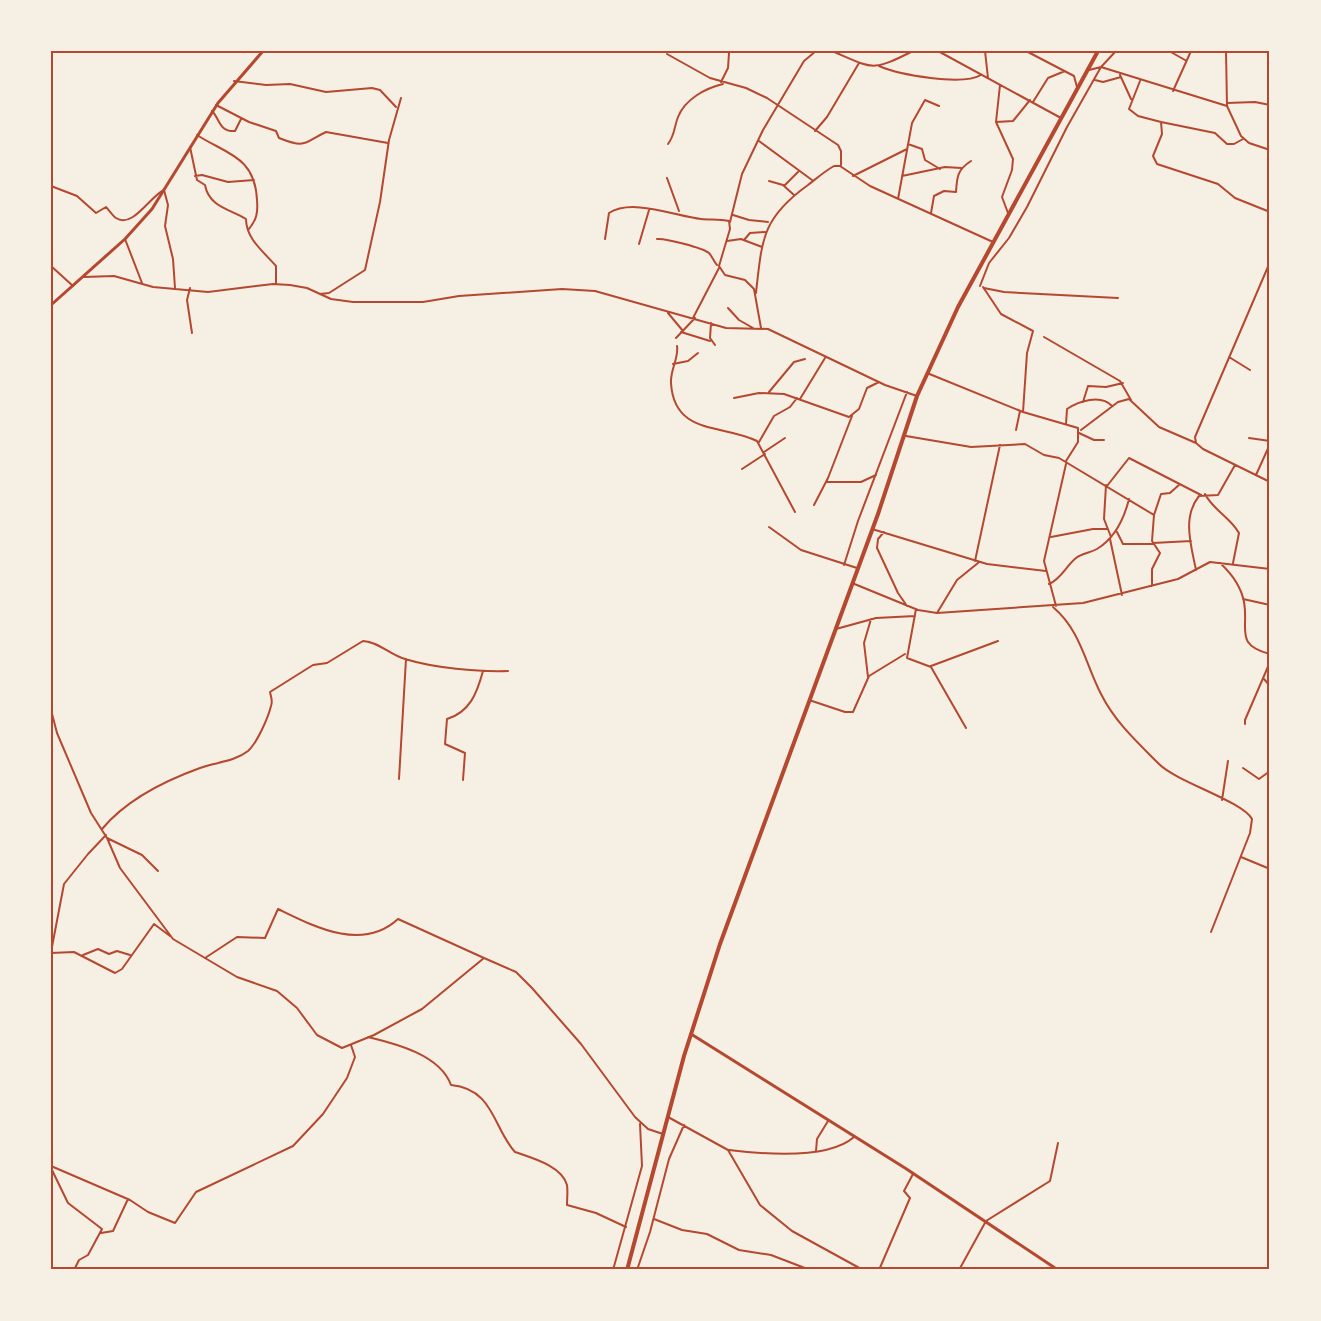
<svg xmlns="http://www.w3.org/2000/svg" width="1321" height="1321" font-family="Mulish,sans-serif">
<rect width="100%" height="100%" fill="#f6efe4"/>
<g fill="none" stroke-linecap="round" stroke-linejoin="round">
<!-- minor -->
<path stroke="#b5482f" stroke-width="2" d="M 832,51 C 874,69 871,72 913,51
M 938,51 L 1061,118
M 985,51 L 988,78
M 1026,51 L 1074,76 L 1077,87
M 1169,51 L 1185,60
M 1226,51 L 1227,106 L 1241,136 L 1249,143 L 1270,150
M 667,54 L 710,78 L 746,88 L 767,98 L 838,145 L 841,151 L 841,165
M 879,66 C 900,75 962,86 981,75
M 1089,70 L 1101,67 L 1227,106
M 1120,75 L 1131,99
M 1095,80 L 1103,82 L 1121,77
M 234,81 L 266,85 L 290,84 L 326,92 L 372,88 L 380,90 L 396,107
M 1140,81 L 1129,109 L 1138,116 L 1161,122 L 1162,134 L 1153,156 L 1157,164 L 1218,184 L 1235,198 L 1270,212
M 721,82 L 728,68 L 729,53
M 1000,85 L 996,122 L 1013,159 L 1012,170 L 1002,197 L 1008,213
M 1173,91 L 1191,51
M 1033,102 L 1048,78 L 1065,71
M 1227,103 L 1255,102 L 1270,105
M 216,105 L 249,122 L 276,131 L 279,138 C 307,149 303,143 326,132 L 388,143
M 212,111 C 220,119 219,132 235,131 L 241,119
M 996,122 L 1013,121 L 1030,100
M 1161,122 L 1215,133 L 1227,144 L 1234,144 L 1243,139
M 815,131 L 827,117 L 859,63
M 197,135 C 226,154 255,156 257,200 C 258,212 257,220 248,230
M 759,141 L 812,180
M 668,144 C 675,135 674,127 678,117 C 685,99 706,88 723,84
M 908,144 L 922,149 L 925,160 L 940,169
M 190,147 L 197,180 L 205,185 C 209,207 230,209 246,219 C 246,239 264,252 276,266 L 276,284
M 195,176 L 202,175 L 228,182 L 254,180
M 853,176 L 907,149
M 902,176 L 945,167 L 961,168
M 667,178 L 679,211
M 769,181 L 783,185 L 794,195
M 51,186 L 77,196 L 96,213 L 106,207 C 109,210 112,215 116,218 C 133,229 150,196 164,190 L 168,205 L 165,226 L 173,259 L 175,288
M 784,186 L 798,172
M 898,199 L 912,123 L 925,100 L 939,106
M 931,213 L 934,196 L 944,191 L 956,192 C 957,177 957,170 971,161
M 733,215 L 749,220 L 768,222
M 730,222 L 742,174 L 763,130 L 804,61 L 816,51
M 125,239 L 142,283
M 605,239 L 609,213 C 632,198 675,216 701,219 C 710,220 720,219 729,221 L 730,229 L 719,266 L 725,275 L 745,280 L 754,289 L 761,328
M 657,239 C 665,238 703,248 709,253 C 712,256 714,262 717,265
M 744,240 L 750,233 L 765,232
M 727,241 L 741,239 L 762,247
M 639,244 L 649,210
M 1270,262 L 1195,437 L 1196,443 L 1203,449 L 1270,482
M 51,266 L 73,286
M 84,277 L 114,276 L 153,287 L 208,292 L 273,284 L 290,285 L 307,288 L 331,299 L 353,302 L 423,302 L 459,296 L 562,289 L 595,291 L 726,328 L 768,329 L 885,385 L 917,396
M 980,286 L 989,263 L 1009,238 L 1027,207 L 1067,127 L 1101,67 L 1116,51
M 983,287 L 1001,314 L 1033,331 L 1027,353 L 1023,412
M 190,288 L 187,300 L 192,333
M 984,288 L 1004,292 L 1118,298
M 756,293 C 762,239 762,218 808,185 C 817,178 825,171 834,166 L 840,166 L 870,186 L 993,242
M 320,294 L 329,293 L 365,270 L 380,202 L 389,140 L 401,98
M 728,308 L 739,320 L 753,328
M 668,313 L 683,331
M 693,318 L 719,268
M 711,323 L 710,338 L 715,345
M 681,332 L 710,341
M 1044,337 L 1120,381 L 1131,400
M 676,338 L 695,318
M 677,346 C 679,358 670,370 671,383 C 674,436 724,424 757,441 L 795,512
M 1229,357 L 1250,370
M 673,364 L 688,361 L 698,353
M 927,373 L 1023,412 L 1078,428 L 1078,442 L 1066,461
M 769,392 L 794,362 L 805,359
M 734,398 L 759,393 L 784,394 L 849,417 L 859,409 L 867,388 L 879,382
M 800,399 L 825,358
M 1083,402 L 1088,386 L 1106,387 L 1123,383
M 1066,424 L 1067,409 C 1079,401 1101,394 1112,406
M 1016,430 L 1020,411
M 1081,430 L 1118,402 L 1129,399 L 1159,427 L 1196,443
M 1079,433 L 1094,440 L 1104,440
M 906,436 L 971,447 L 1025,444 L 1044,455 L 1059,458 L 1154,515 L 1152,541 L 1160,553 L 1152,569 L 1152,586
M 1249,438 L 1270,441
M 759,442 L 774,416 L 790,407 L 797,398
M 764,452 L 785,438
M 742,469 L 765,454
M 1256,475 L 1270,444
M 826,482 L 861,482 L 876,475
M 1106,485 L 1104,519 L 1111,537
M 1107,486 L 1129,458 L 1201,495
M 1205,494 C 1213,510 1230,517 1239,533 L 1233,563
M 814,505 L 828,478 L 852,416
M 1154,515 L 1161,494 L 1170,493 L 1180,484
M 769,527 L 801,550 L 857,568
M 872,529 L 987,564 L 1046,571
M 884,532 L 878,539 L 877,548 L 898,593 L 907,606
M 1117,532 L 1123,544 L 1153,544
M 1051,537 L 1093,529 L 1107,529
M 1110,539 L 1122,595
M 1153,543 L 1191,541
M 975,561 L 1000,445
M 1220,563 C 1232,574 1241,586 1244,602 C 1249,629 1234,645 1270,654
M 844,565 L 858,521 L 907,392
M 1196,570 C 1191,545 1182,517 1199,496 L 1218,495 L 1235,465
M 852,583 L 918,610 L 937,613 L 1083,603 L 1178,579 L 1210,562 L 1270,569
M 1049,584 C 1062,578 1065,567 1076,558 C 1082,553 1090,553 1097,549 C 1115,538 1124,519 1129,499
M 1243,599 L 1270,605
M 1056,606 L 1044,561 L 1066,464
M 1053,607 C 1081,631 1085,663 1101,694 C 1115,722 1137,742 1159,764 C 1177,782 1242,801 1252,819 L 1250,833 L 1211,932
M 916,609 L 907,658 L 931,667 L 966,728
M 937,613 L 957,580 L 978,563
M 836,629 L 876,618 L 915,616
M 931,666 L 998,641
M 868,677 L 864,643 L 871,619
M 1264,679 L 1270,686
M 809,700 L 845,712 L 853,712 L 869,676 L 905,654
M 51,710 L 57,733 L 91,813 L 107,838 L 120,868 L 173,939 L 237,977 L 277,991 L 297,1008 L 317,1035 L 342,1048 L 374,1035 L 422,1009 L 484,958 L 516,972 L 532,988 L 581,1044 L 635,1117 L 648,1129 L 663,1134
M 1245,724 L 1245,720 L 1270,662
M 1243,768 L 1259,779 L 1270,771
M 399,779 L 406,659
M 463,780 L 465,753 L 445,744 L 447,719 C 470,712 477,693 483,671
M 1222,800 L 1228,761
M 102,829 C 127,799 164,781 200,768 C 216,762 234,762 248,751 C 257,743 268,718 271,706 C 273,701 271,697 270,692 L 313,665 L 327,663 L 363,641 C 379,642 390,655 405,659 C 434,668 478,672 508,671
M 107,838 L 142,855 L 158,871
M 1241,857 L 1270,869
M 51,952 L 64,884 L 88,854 L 106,835
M 51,953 L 74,952 L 115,973 L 122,969 L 154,924 L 170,936
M 83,955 L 98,949 L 109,954 L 117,951 L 130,955
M 205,958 L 237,937 L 265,938 L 278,909 C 315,927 362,952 398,919 L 484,958
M 368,1037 C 397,1044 440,1055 451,1085 C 494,1089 493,1128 515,1152 C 532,1158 562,1166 567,1185 C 568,1192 567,1198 567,1205 L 596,1213 L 626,1227
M 668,1117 L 728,1150 L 760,1205 L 792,1231 L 863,1270
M 729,1150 C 762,1154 828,1160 854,1137
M 816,1151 L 817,1139 L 828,1121
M 51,1166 L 130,1200 L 148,1212 L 175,1223 L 196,1192 L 293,1146 L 323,1114 L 347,1078 L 355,1057 L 351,1045
M 51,1168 L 68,1203 L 102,1229 L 88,1255 L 79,1260 L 74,1270
M 654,1219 L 682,1230 L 707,1234 L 739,1250 L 771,1255 L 810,1270
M 101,1233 L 113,1231 L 128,1199
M 613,1270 L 642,1166 L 640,1124
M 637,1270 L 650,1232 L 669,1159 L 684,1125
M 879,1270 L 910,1198 L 904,1191 L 913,1174
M 959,1270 L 986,1221 L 1050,1181 L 1058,1143"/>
<!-- tertiary -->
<path stroke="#b5482f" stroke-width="3" d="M 51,305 L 125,239 L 152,209 L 218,103 L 263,51
M 691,1034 L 905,1168 L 1058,1270"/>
<!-- trunk -->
<path stroke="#b5482f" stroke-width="4" d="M 627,1270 L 684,1056 L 720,944 L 878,514 L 917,396 L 958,307 L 1098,51"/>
</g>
<!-- border -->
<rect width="1321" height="1321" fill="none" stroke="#f6efe4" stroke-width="105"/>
<rect x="52" y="52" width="1216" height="1216" fill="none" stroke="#b5482f" stroke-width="2"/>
</svg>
